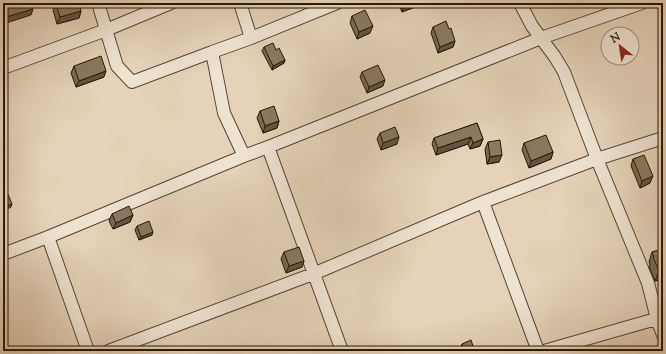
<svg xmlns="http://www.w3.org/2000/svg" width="666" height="354" font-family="'Sorts Mill Goudy',serif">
<rect width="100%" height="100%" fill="#e5d2b8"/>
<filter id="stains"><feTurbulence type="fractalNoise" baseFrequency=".005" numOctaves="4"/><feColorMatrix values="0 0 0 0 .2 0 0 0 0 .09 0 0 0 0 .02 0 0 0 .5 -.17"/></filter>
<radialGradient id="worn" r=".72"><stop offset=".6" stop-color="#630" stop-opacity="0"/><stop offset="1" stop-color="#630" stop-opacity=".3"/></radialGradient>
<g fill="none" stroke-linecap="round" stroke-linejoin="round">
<defs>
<path id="minor" d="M 98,3 L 117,66 L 132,82 L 212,52 L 224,113 L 244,156
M 240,3 L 251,38
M 520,3 L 532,26 L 555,57 L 564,72 L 597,159 L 648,283 L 657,319 L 663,335
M 212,52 L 251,38 L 337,3
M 3,68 L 106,30 L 171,3
M 268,147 L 342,351
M 483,202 L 538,351
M 48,237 L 88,351
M 3,254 L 48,237 L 244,156 L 268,147 L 541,38 L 642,3
M 108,351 L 313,274 L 483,202 L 597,159 L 663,138
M 544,351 L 663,317"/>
</defs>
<!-- minor casing -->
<use href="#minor" stroke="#56462f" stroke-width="14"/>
<!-- minor -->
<use href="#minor" stroke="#eee2d1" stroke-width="12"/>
</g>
<!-- wall -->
<path fill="#776753" stroke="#271701" d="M 398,3 L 423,3 L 423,4 L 402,12 Z
M 56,4 L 81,11 L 79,18 L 57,24 L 53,10 Z
M 352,16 L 370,33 L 357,39 L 350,23 Z
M 433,27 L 455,41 L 453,47 L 438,53 L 431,33 Z
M 264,47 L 276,50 L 285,60 L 284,63 L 272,70 L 262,51 Z
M 74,66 L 104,77 L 76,87 L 71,73 Z
M 362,72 L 383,86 L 367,93 L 360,77 Z
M 260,111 L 279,121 L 277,128 L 263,133 L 257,118 Z
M 477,123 L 483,139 L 480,146 L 470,149 L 468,144 L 436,155 L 432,144 L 434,138 Z
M 380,133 L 397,144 L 381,150 L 377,139 Z
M 488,142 L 499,162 L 487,164 L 485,149 Z
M 524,143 L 553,152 L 551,159 L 529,168 L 522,150 Z
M 633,159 L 650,183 L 640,188 L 631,166 Z
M 112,214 L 133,215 L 130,222 L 113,229 L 109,221 Z
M 137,226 L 152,235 L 139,240 L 135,230 Z
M 663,249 L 663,279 L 655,281 L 649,267 L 650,265 L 649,262 L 652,252 Z
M 284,252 L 304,261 L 302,267 L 286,273 L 281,259 Z
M 462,344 L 473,351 L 462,351 L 461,347 Z"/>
<!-- shaded-wall -->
<path fill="#615443" stroke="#271701" d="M 410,3 L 423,3 L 423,4 L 402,12 L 404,5 Z
M 33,9 L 31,15 L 3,24 L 3,18 Z
M 81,11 L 79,18 L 57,24 L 60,17 Z
M 373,26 L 370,33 L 357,39 L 359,32 Z
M 455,41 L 453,47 L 438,53 L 440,47 Z
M 285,60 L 284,63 L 272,70 L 273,66 Z
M 106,71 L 104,77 L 76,87 L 79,81 Z
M 385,80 L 383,86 L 367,93 L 369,87 Z
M 279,121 L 277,128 L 263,133 L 265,126 Z
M 399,137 L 397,144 L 381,150 L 383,143 Z
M 471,137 L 468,144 L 436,155 L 438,148 Z
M 483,139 L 480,146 L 470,149 L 473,143 Z
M 553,152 L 551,159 L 529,168 L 531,161 Z
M 502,155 L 499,162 L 487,164 L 490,157 Z
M 653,176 L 650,183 L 640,188 L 642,181 Z
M 12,204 L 11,207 L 3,211 L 4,207 Z
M 133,215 L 130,222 L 113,229 L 116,223 Z
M 153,232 L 152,235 L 139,240 L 141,237 Z
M 304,261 L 302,267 L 286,273 L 289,266 Z
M 663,270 L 663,279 L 655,281 L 659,271 Z"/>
<!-- building -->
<path fill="#8a7860" stroke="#271701" d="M 19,3 L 31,3 L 33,9 L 3,18 L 3,8 Z
M 58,3 L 79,3 L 81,11 L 60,17 L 56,4 Z
M 403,3 L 410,3 L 404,5 Z
M 365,10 L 373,26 L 359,32 L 352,16 Z
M 446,21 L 449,29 L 451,28 L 455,41 L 440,47 L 433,27 Z
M 273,43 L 276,50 L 279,48 L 285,60 L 273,66 L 264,47 Z
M 101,56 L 106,71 L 79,81 L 74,66 Z
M 378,65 L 385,80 L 369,87 L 362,72 Z
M 274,106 L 279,121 L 265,126 L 260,111 Z
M 477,123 L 483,139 L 473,143 L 471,137 L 438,148 L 434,138 Z
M 395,127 L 399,137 L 383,143 L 380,133 Z
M 546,135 L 553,152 L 531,161 L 524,143 Z
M 500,140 L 502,155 L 490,157 L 488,142 Z
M 644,155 L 653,176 L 642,181 L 633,159 Z
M 7,192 L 12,204 L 4,207 L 3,205 L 3,194 Z
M 129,206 L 133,215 L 116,223 L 112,214 Z
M 149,221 L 153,232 L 141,237 L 137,226 Z
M 299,247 L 304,261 L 289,266 L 284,252 Z
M 663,249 L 663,270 L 659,271 L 653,257 L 654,257 L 652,252 Z
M 471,340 L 474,349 L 468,351 L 465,351 L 462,344 Z"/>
<!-- margin -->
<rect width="666" height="354" fill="none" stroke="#e5d2b8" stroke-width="16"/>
<rect x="4" y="4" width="658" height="346" fill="none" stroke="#271701" stroke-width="2"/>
<rect x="8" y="8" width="650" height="338" fill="none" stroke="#271701"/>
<!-- north arrow -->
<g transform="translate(620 46) rotate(330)"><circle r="19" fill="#eee2d1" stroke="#9e917e"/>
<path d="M0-3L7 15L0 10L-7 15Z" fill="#8f2418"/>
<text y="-6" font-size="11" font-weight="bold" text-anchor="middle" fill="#271701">N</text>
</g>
<rect width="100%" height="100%" filter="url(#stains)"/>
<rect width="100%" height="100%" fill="url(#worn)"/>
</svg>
